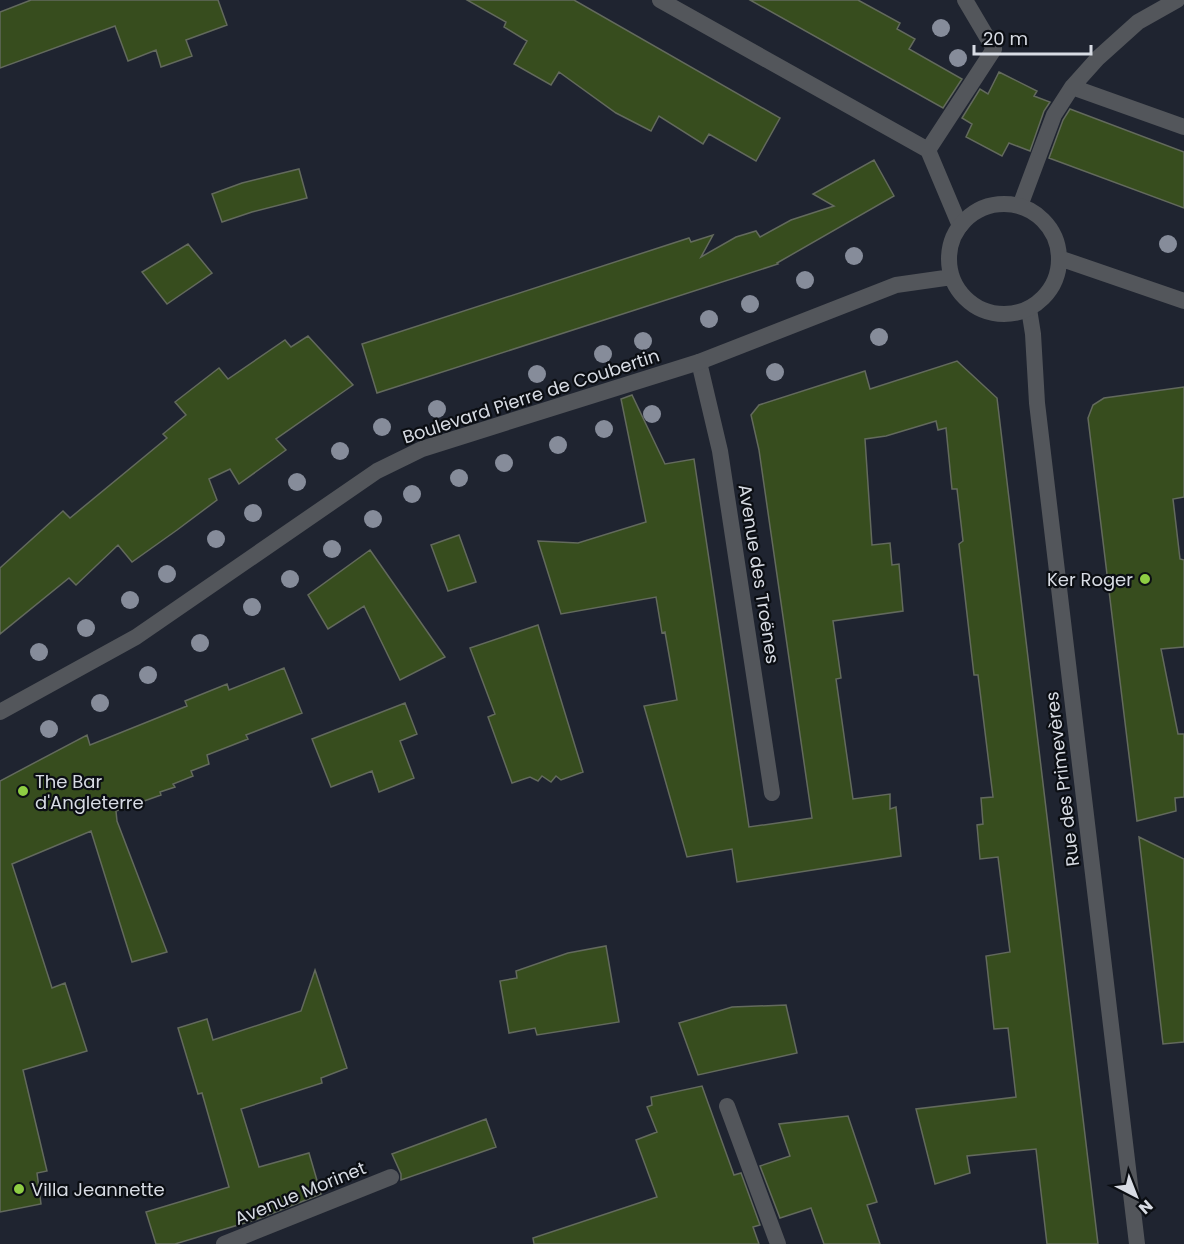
<svg xmlns="http://www.w3.org/2000/svg" width="1184" height="1244" font-family="Poppins,sans-serif">
<rect width="100%" height="100%" fill="#1f2430"/>
<!-- building -->
<path fill="#374d1e" stroke="#636a5d" stroke-width="1.5" d="M 31,0 L 218,0 L 227,25 L 186,40 L 192,56 L 161,67 L 156,50 L 128,61 L 115,26 L 0,68 L 0,12 Z
M 467,0 L 574,0 L 780,118 L 756,161 L 709,134 L 703,144 L 659,116 L 651,131 L 616,113 L 559,72 L 551,85 L 514,64 L 527,41 L 504,27 L 506,22 Z
M 750,0 L 858,0 L 900,23 L 897,29 L 915,39 L 909,49 L 962,79 L 943,108 Z
M 999,72 L 1037,91 L 1034,96 L 1050,102 L 1044,111 L 1030,151 L 1009,143 L 1002,156 L 966,137 L 972,124 L 962,118 L 980,89 L 988,94 Z
M 1070,109 L 1184,152 L 1184,208 L 1049,158 L 1063,120 Z
M 874,160 L 894,196 L 777,263 L 778,264 L 377,393 L 362,344 L 689,238 L 691,242 L 713,235 L 701,257 L 736,237 L 756,231 L 760,237 L 791,220 L 834,206 L 813,194 Z
M 299,169 L 307,198 L 252,212 L 222,222 L 212,194 L 242,183 Z
M 188,244 L 212,273 L 167,304 L 142,272 Z
M 308,336 L 353,385 L 276,439 L 286,450 L 239,484 L 230,469 L 209,479 L 217,500 L 177,530 L 132,562 L 118,545 L 76,585 L 69,578 L 0,634 L 0,568 L 63,511 L 70,518 L 167,438 L 163,434 L 186,415 L 175,402 L 219,368 L 228,379 L 285,340 L 291,347 Z
M 957,361 L 997,398 L 1098,1244 L 1047,1244 L 1036,1149 L 967,1156 L 970,1173 L 935,1184 L 916,1109 L 1016,1097 L 1008,1028 L 994,1029 L 986,956 L 1010,952 L 998,857 L 980,859 L 977,825 L 983,824 L 981,798 L 993,797 L 978,675 L 974,675 L 959,544 L 963,541 L 957,489 L 952,489 L 946,428 L 938,430 L 936,421 L 886,436 L 865,439 L 872,545 L 890,543 L 892,565 L 899,564 L 903,611 L 833,621 L 841,678 L 836,679 L 853,799 L 890,794 L 890,809 L 896,807 L 901,856 L 737,882 L 732,849 L 687,857 L 644,706 L 677,700 L 665,632 L 662,633 L 656,597 L 561,614 L 538,541 L 578,543 L 646,522 L 621,399 L 632,395 L 665,464 L 694,459 L 749,827 L 812,818 L 759,450 L 751,415 L 759,405 L 865,371 L 870,389 Z
M 1184,387 L 1184,497 L 1173,499 L 1180,559 L 1184,560 L 1184,647 L 1161,649 L 1178,734 L 1184,734 L 1184,797 L 1175,798 L 1176,811 L 1137,821 L 1088,418 L 1093,405 L 1104,398 Z
M 459,535 L 476,582 L 448,591 L 431,545 Z
M 370,550 L 445,657 L 400,680 L 364,606 L 328,629 L 308,595 Z
M 538,625 L 583,772 L 561,780 L 556,776 L 551,782 L 542,776 L 538,781 L 530,777 L 512,783 L 488,717 L 495,714 L 470,648 Z
M 284,668 L 302,713 L 246,735 L 248,739 L 207,755 L 209,764 L 191,771 L 193,776 L 173,784 L 175,787 L 160,792 L 161,795 L 116,811 L 117,821 L 167,952 L 132,962 L 91,831 L 12,864 L 52,988 L 65,983 L 87,1051 L 23,1070 L 47,1171 L 37,1173 L 41,1204 L 0,1212 L 0,781 L 87,735 L 90,745 L 187,706 L 185,701 L 227,684 L 229,690 Z
M 405,703 L 417,734 L 400,741 L 414,778 L 379,792 L 372,771 L 331,787 L 312,739 Z
M 1139,837 L 1184,859 L 1184,1042 L 1163,1044 Z
M 606,946 L 619,1022 L 537,1035 L 535,1028 L 509,1033 L 500,981 L 517,978 L 516,971 L 568,953 Z
M 315,970 L 347,1068 L 321,1078 L 322,1083 L 241,1109 L 259,1167 L 309,1153 L 321,1194 L 258,1219 L 175,1244 L 156,1244 L 146,1212 L 229,1187 L 202,1093 L 198,1094 L 178,1028 L 207,1019 L 213,1040 L 301,1011 Z
M 786,1005 L 797,1053 L 698,1075 L 679,1023 L 732,1007 Z
M 702,1086 L 734,1175 L 741,1173 L 760,1225 L 753,1227 L 759,1244 L 534,1244 L 533,1238 L 657,1197 L 636,1140 L 657,1132 L 647,1107 L 652,1105 L 651,1097 Z
M 848,1116 L 877,1202 L 867,1205 L 880,1244 L 824,1244 L 811,1208 L 780,1218 L 760,1166 L 790,1156 L 779,1124 Z
M 486,1119 L 496,1147 L 401,1180 L 401,1174 L 392,1154 Z"/>
<g fill="none" stroke-linecap="round" stroke-linejoin="round">
<!-- service -->
<path stroke="#53565b" stroke-width="16" d="M 1072,87 L 1184,127
M 1020,206 L 1054,115 L 1072,87 L 1098,58 L 1138,22 L 1177,0"/>
<!-- minor -->
<path stroke="#53565b" stroke-width="16" d="M 660,0 L 928,150 L 960,226
M 928,150 L 994,49 L 965,0
M 1029,309 L 1033,334 L 1037,403 L 1137,1244
M 699,362 L 720,451 L 772,793
M 727,1106 L 778,1244
M 224,1244 L 391,1177"/>
<!-- tertiary -->
<path stroke="#53565b" stroke-width="16" d="M949 259a55 55 0 1 1 110 0a55 55 0 1 1-110 0Z
M 1059,258 L 1184,301
M 0,712 L 136,637 L 377,471 L 422,449 L 699,362 L 896,285 L 952,277"/>
</g>
<!-- trees -->
<g fill="#868c9a">
<circle cx="941" cy="28" r="9"/>
<circle cx="958" cy="58" r="9"/>
<circle cx="1168" cy="244" r="9"/>
<circle cx="854" cy="256" r="9"/>
<circle cx="805" cy="280" r="9"/>
<circle cx="750" cy="304" r="9"/>
<circle cx="709" cy="319" r="9"/>
<circle cx="879" cy="337" r="9"/>
<circle cx="643" cy="341" r="9"/>
<circle cx="603" cy="354" r="9"/>
<circle cx="775" cy="372" r="9"/>
<circle cx="537" cy="374" r="9"/>
<circle cx="437" cy="409" r="9"/>
<circle cx="652" cy="414" r="9"/>
<circle cx="382" cy="427" r="9"/>
<circle cx="604" cy="429" r="9"/>
<circle cx="558" cy="445" r="9"/>
<circle cx="340" cy="451" r="9"/>
<circle cx="504" cy="463" r="9"/>
<circle cx="459" cy="478" r="9"/>
<circle cx="297" cy="482" r="9"/>
<circle cx="412" cy="494" r="9"/>
<circle cx="253" cy="513" r="9"/>
<circle cx="373" cy="519" r="9"/>
<circle cx="216" cy="539" r="9"/>
<circle cx="332" cy="549" r="9"/>
<circle cx="167" cy="574" r="9"/>
<circle cx="290" cy="579" r="9"/>
<circle cx="130" cy="600" r="9"/>
<circle cx="252" cy="607" r="9"/>
<circle cx="86" cy="628" r="9"/>
<circle cx="200" cy="643" r="9"/>
<circle cx="39" cy="652" r="9"/>
<circle cx="148" cy="675" r="9"/>
<circle cx="100" cy="703" r="9"/>
<circle cx="49" cy="729" r="9"/>
</g>
<!-- markers -->
<g fill="#8ecd43" stroke="#0b0e13" stroke-width="2">
<circle cx="1145" cy="579" r="6"/>
<circle cx="23" cy="791" r="6"/>
<circle cx="19" cy="1189" r="6"/>
</g>
<g text-anchor="middle" dominant-baseline="central" stroke-width="4.5" stroke-linejoin="round" paint-order="stroke">
<!-- street labels -->
<g font-size="18" fill="#d7dbe3" stroke="#0b0e13">
<text transform="translate(531 396) rotate(-18)">Boulevard Pierre de Coubertin</text>
<text transform="translate(759 574) rotate(81)">Avenue des Troënes</text>
<text transform="translate(1062 779) rotate(-97)">Rue des Primevères</text>
<text transform="translate(300 1193) rotate(-22)">Avenue Morinet</text>
</g>
<!-- poi labels -->
<g font-size="18" fill="#d7dbe3" stroke="#0b0e13" text-anchor="start">
<text x="1133" y="579" text-anchor="end">Ker Roger</text>
<text x="35" y="781">The Bar<tspan x="35" dy="21">d'Angleterre</tspan></text>
<text x="31" y="1189">Villa Jeannette</text>
</g>
</g>
<!-- north arrow -->
<g transform="translate(1136 1196) rotate(138)" stroke="#0b0e13" stroke-width="4.5" paint-order="stroke">
<path d="M0-4.5L10 22L0 15L-10 22Z" fill="#d7dbe3"/>
<text y="-9" font-size="16" font-weight="bold" text-anchor="middle" fill="#d7dbe3">N</text>
</g>
<!-- scale -->
<path d="M974 45v9h117v-9" fill="none" stroke="#d7dbe3" stroke-width="3"/>
<text x="983" y="45" font-size="18" fill="#d7dbe3" stroke="#0b0e13" stroke-width="4.5" paint-order="stroke">20 m</text>
</svg>
